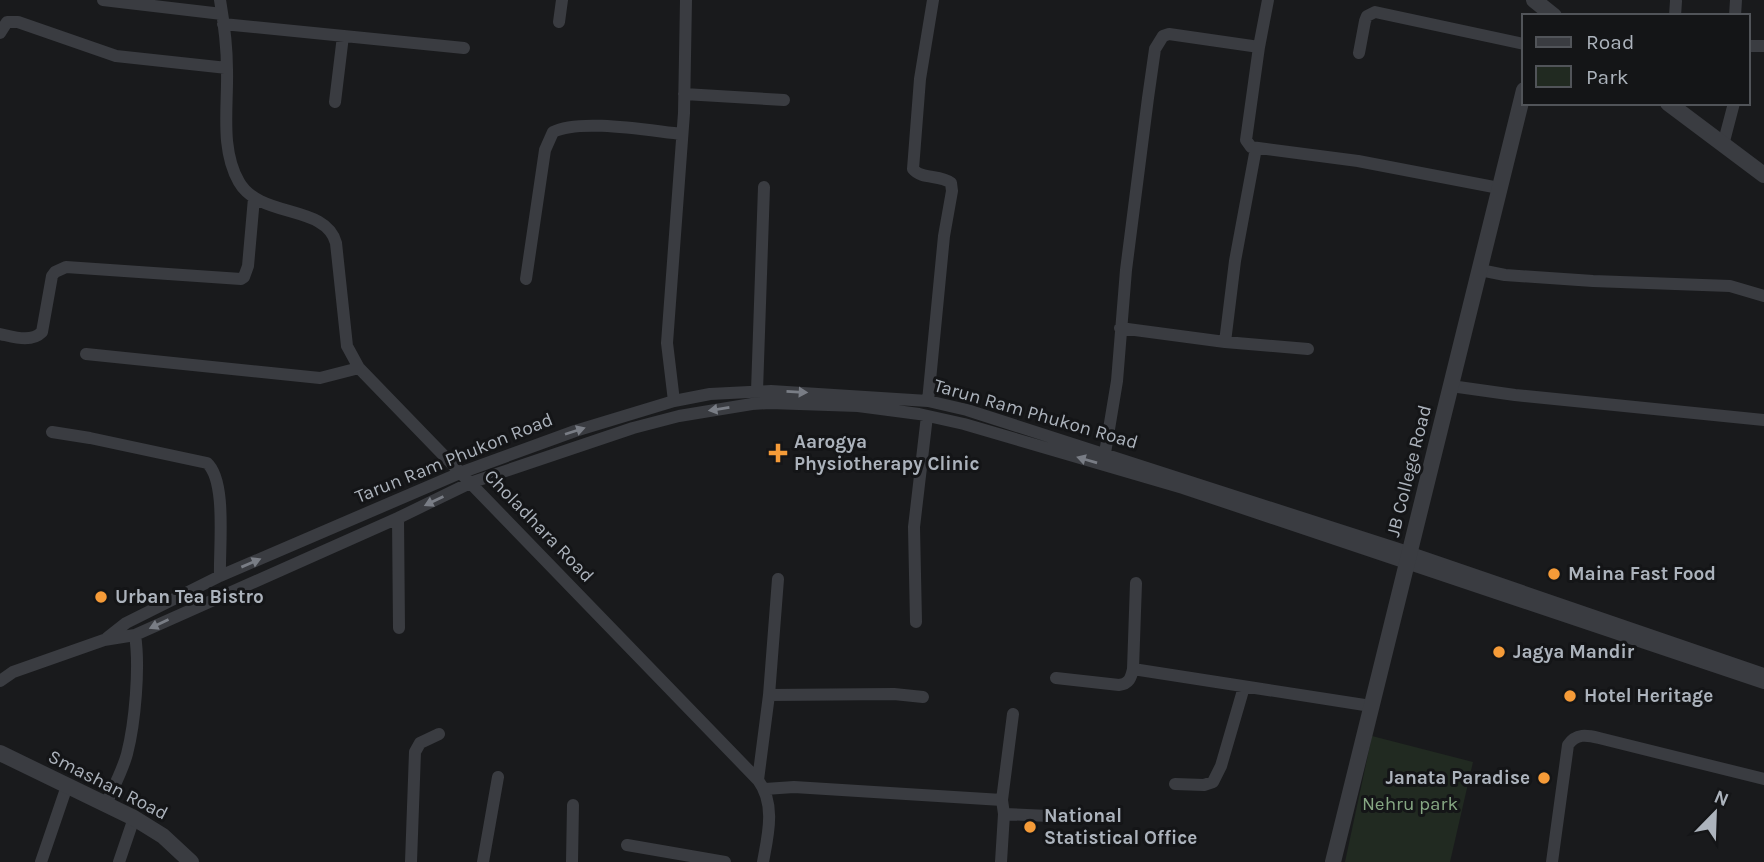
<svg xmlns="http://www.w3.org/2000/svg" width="1764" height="862" font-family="Karla,sans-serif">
<rect width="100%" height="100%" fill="#191a1c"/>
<!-- green -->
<path fill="#212a21" d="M 1372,736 L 1473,762 L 1450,862 L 1345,862 Z"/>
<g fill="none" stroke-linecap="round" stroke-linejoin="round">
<!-- minor -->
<path stroke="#3a3c41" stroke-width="12" d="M 103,0 L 222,14
M 220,0 C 224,23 227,47 227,70 C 228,107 220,149 239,182 C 260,219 326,204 336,243 L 347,346 L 359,368 L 758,780 C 776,804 768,835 763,862
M 1675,16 L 1676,1
M 1735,16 L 1736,0
M 559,22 L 562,0
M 223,24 L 464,48
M 0,33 L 7,22 L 18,22 L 116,56 L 227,68
M 1748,46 L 1764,46
M 1259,47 L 1268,0
M 1359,53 L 1365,21 L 1367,16 L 1375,12 L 1524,44
M 684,94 L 784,100
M 335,102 L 343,36
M 1723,145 L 1734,103
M 1480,270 L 1505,275 L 1593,281 L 1730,286 L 1764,296
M 526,279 L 545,150 L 553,132 C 580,118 651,131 682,134
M 1120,328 L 1225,342 L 1235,261 L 1256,148
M 0,334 C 14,337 31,343 42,332 L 52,276 L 55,272 L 66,267 L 241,279 L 244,277 L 248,266 L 254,198
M 1225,342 L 1308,349
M 86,354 L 320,378 L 359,368
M 1451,386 L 1515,395 L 1764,420
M 757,391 L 764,187
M 674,401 L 667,343 L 684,113 L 686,0
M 928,401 L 944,236 L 952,191 L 951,183 C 940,174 922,180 913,169 L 920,79 L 933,0
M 52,432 L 90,438 L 207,463 C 227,481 219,548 220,576
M 1105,453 L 1117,381 L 1126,270 L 1148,98 L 1155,49 L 1163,36 L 1169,34 L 1259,47 L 1246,140 L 1251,147 L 1358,161 L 1499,188
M 398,518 L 399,628
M 916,622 L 914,527 L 927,416
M 107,638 L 126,623 L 220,576 L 460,473 L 575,431 L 674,401 L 710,394 L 771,391 L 928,401 L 967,410 L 1411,553 L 1764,674
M 1133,669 L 1371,706
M 1056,678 L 1119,685 C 1129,684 1131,678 1133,669 L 1136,583
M 0,681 L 13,672 L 104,640 L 135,635 L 398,518 L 470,483 L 633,428 L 679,416 L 752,404 L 770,403 L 858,406 L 919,414 L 964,424 L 1183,488 L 1764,683
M 769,695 L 894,694 L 923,697
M 758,780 L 769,695 L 778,579
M 1175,784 L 1204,785 L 1213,782 L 1221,766 L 1244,687
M 765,789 L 794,787 L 1002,800
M 106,804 C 113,788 122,772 127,754 C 135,723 140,667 135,635
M 1004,814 L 1071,817
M 627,845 L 725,862
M 41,862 L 67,786
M 119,862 L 134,818
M 411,862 L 415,752 L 420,743 L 439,734
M 483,862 L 498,777
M 572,862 L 573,805
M 1001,862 L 1004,814 L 1002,800 L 1013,714
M 1552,862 L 1568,745 C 1576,733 1587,735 1599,738 L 1764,779"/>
<!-- tertiary -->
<path stroke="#3a3c41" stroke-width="16" d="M 1534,0 L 1554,16
M 1668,103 L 1764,175
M 0,753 L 134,818 L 163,836 L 191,862
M 1333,862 L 1524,90"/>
</g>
<!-- one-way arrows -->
<defs><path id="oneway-solid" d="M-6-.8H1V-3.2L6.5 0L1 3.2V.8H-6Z" transform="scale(1.75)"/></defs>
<g fill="#797d85">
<use href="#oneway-solid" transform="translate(797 392) rotate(3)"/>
<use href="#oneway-solid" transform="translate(719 409) rotate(171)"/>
<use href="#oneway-solid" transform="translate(575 431) rotate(-18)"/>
<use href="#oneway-solid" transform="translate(1087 460) rotate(-164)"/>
<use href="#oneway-solid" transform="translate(434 501) rotate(154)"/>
<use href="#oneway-solid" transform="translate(251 563) rotate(-23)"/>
<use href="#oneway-solid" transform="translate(159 624) rotate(155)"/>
</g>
<!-- markers -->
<g fill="#f59b38" stroke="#141517" stroke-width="2.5">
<path d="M774.5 442.5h7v7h7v7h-7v7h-7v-7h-7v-7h7z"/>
<circle cx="1554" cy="574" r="7"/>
<circle cx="101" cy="597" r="7"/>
<circle cx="1499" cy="652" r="7"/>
<circle cx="1570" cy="696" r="7"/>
<circle cx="1544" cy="778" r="7"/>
<circle cx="1030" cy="827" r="7"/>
</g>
<g text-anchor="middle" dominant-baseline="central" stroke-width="6" stroke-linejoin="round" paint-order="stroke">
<!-- street labels -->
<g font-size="19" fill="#acb3bc" stroke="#141517">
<text transform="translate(1036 414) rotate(16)">Tarun Ram Phukon Road</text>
<text transform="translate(454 458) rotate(-22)">Tarun Ram Phukon Road</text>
<text transform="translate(1409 471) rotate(-76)">JB College Road</text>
<text transform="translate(539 526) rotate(46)">Choladhara Road</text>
<text transform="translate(108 785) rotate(27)">Smashan Road</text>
</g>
<!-- poi labels -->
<g font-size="19" font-weight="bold" fill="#acb3bc" stroke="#141517" text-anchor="start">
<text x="794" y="442">Aarogya<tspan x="794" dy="22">Physiotherapy Clinic</tspan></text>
<text x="1568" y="574">Maina Fast Food</text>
<text x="115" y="597">Urban Tea Bistro</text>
<text x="1513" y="652">Jagya Mandir</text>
<text x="1584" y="696">Hotel Heritage</text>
<text x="1530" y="778" text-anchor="end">Janata Paradise</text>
<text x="1044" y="816">National<tspan x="1044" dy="22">Statistical Office</tspan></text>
</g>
<!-- park labels -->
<g font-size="19" fill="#86a783" stroke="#141517">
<text x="1410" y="804">Nehru park</text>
</g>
</g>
<!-- legend -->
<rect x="1522" y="14" width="228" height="91" fill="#141517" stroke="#515459" stroke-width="2"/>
<rect x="1536" y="37" width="35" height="10" fill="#3a3c41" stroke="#515459" stroke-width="2"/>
<text x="1586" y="49" font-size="21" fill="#acb3bc">Road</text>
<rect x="1536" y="66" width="35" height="21" fill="#212a21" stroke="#515459" stroke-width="2"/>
<text x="1586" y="84" font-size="21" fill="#acb3bc">Park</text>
<!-- north arrow -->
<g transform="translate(1715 813) rotate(23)" stroke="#141517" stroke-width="5" paint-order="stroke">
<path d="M0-5L12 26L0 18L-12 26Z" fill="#acb3bc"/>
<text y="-10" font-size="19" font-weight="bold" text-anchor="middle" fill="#acb3bc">N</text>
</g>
</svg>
